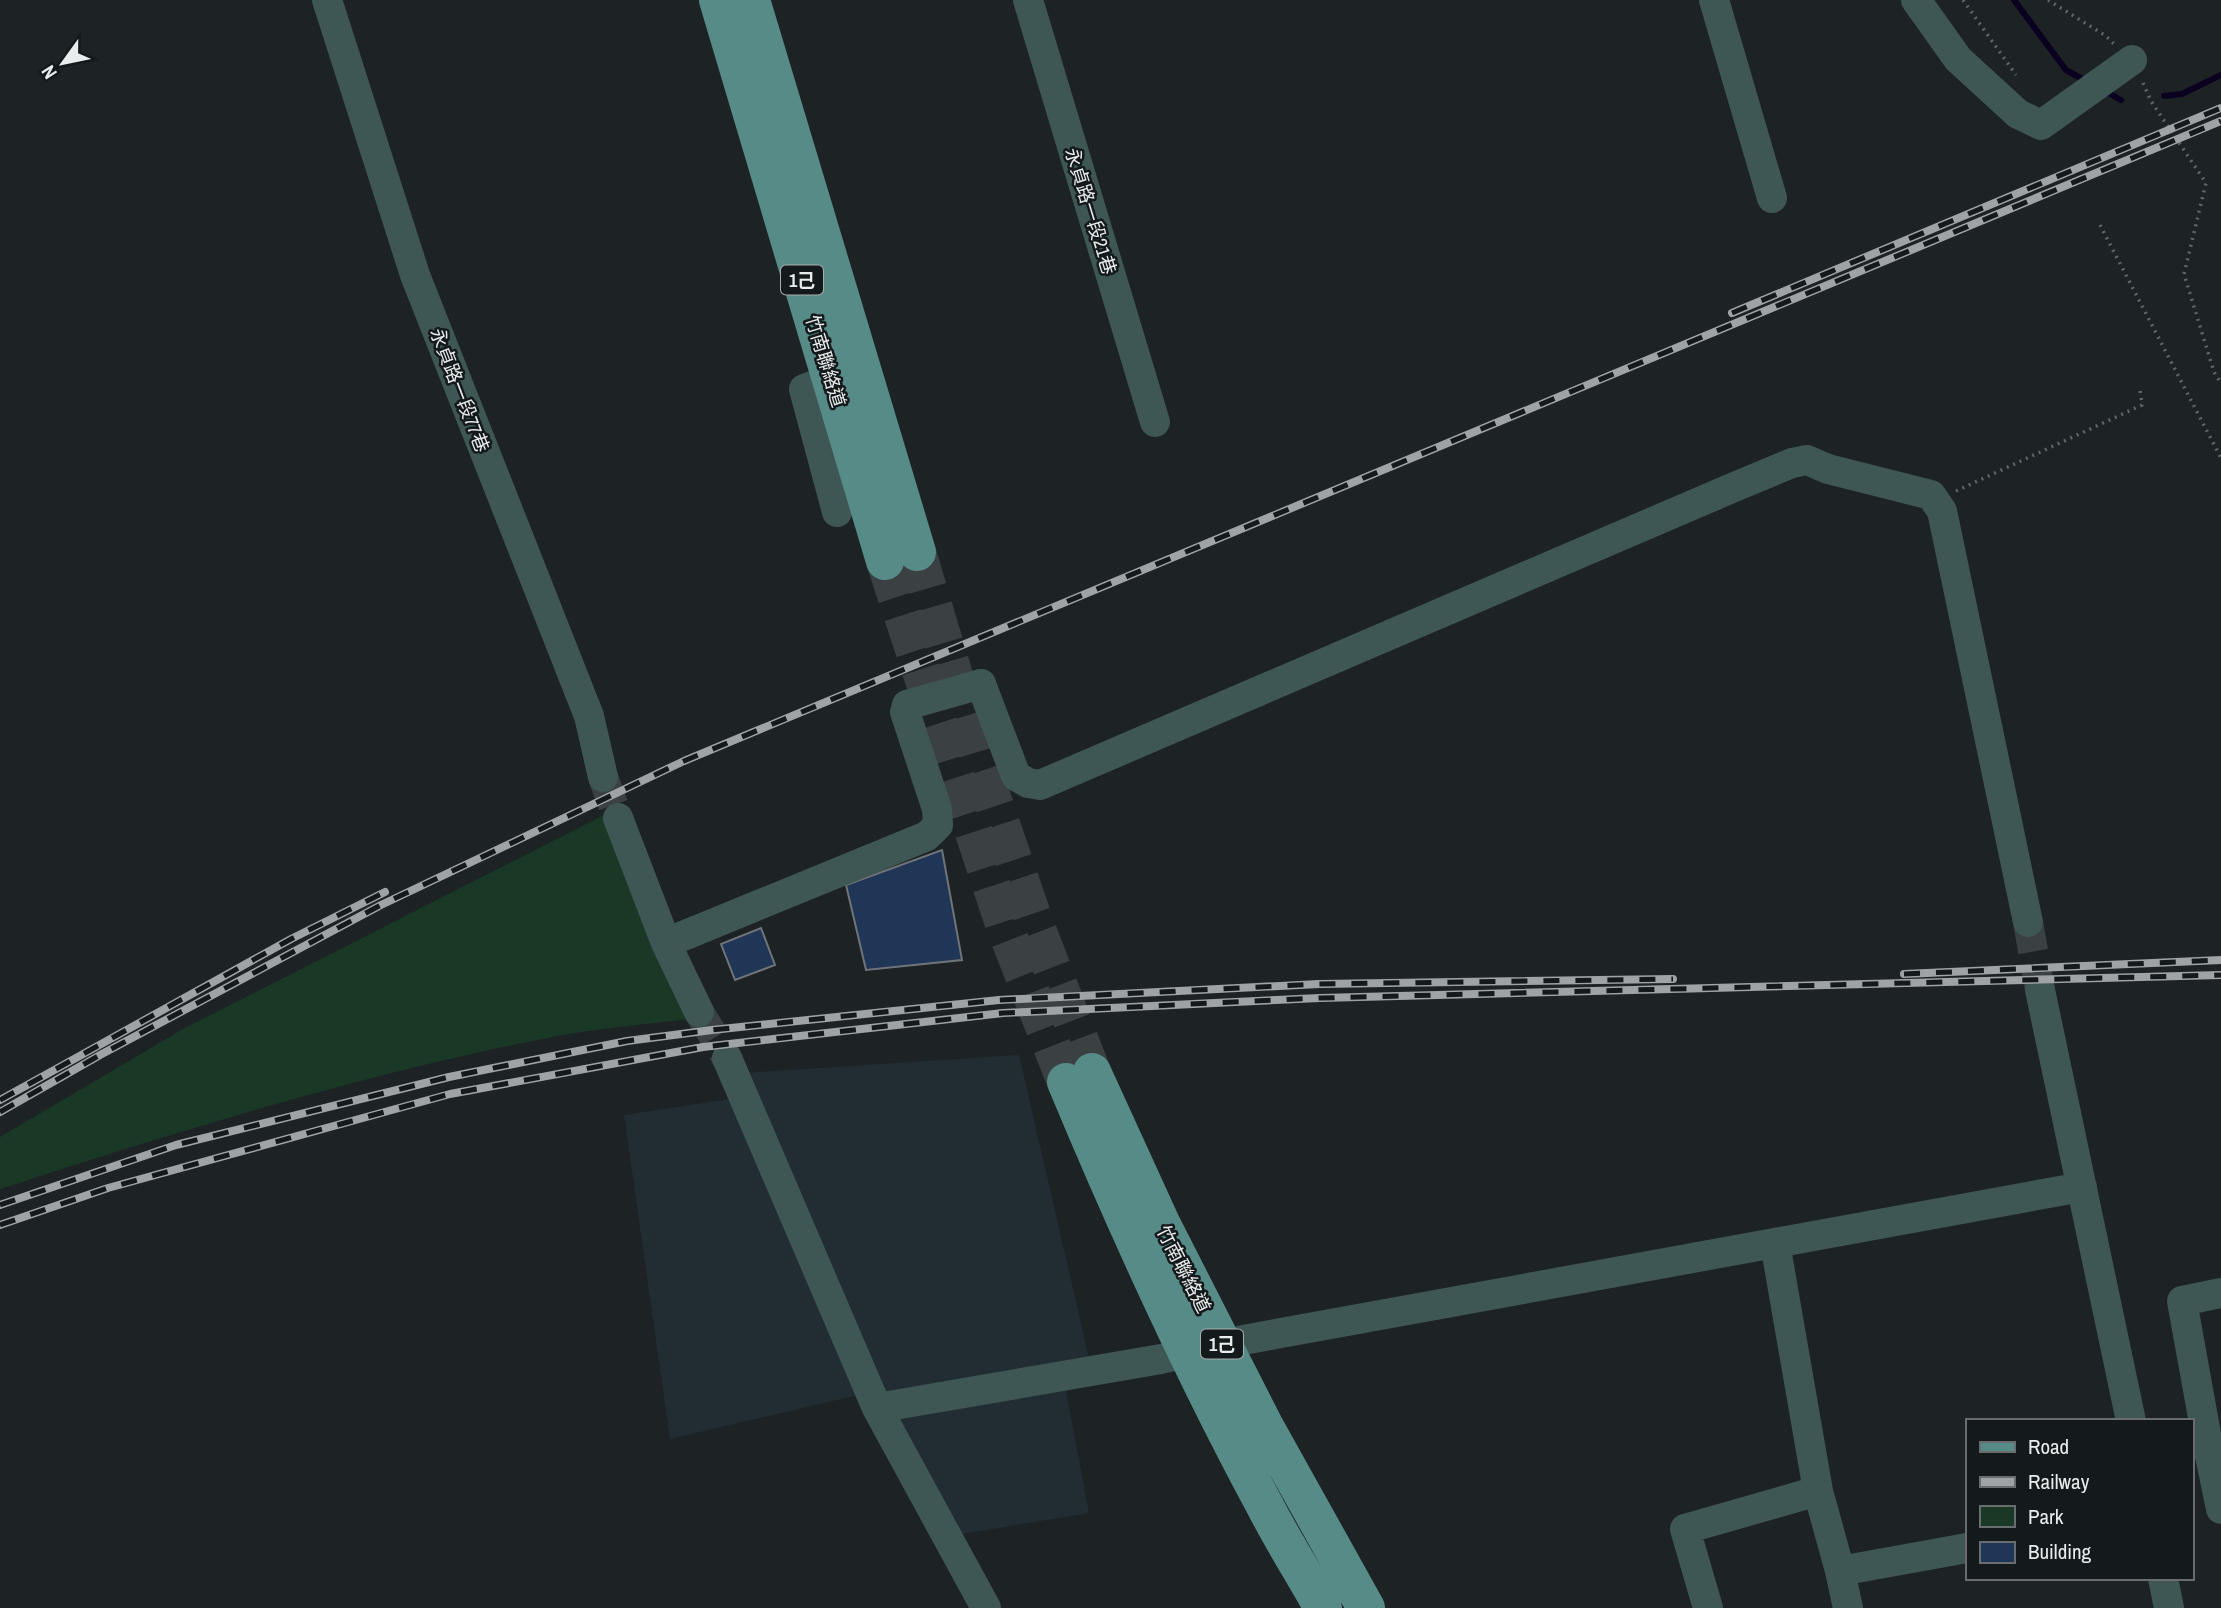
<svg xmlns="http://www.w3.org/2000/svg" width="2221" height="1608" font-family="'Archivo Narrow','Noto Sans TC',sans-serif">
<rect width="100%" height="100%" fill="#1d2225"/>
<!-- built -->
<path fill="#212d32" d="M 1019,1055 L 1090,1362 L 1061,1365 L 1089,1513 L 956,1535 L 893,1415 L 854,1396 L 670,1439 L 624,1115 L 729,1099 L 744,1073 Z"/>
<!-- green -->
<path fill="#1a3826" d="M 604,815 L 689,1019 C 641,1025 590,1029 542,1039 C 358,1076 178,1131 0,1189 L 0,1137 L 183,1029 Z"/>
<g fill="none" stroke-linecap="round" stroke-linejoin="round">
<!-- stream -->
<path stroke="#09011f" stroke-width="6" d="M 2014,0 L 2066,70 L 2086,81
M 2105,91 L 2121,100
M 2164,96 L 2182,94 L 2221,75"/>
</g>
<!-- building -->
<path fill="#1f3657" stroke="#707479" stroke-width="2" d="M 942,850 L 962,960 L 866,970 L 846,885 Z
M 761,928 L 775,965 L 735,980 L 721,944 Z"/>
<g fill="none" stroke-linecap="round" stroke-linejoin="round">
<!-- minor-tunnel -->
<path stroke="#3b4043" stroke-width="30" stroke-dasharray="30 15" stroke-linecap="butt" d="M 603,777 L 618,818
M 2028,922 L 2040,990
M 699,1012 L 727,1058"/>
<!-- major-tunnel -->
<path stroke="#3b4043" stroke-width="38" stroke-dasharray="38 19" stroke-linecap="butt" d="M 917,552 L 979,759 L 1035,924 L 1092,1072
M 885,561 L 1005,927 L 1066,1082"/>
<!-- path -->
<path stroke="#616568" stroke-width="3.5" stroke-dasharray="2 5" stroke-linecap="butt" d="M 1963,0 L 2016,75
M 2048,0 L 2106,36 L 2114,44
M 2143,83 L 2151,101 L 2206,183 L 2184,274 L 2214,372 L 2221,383
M 2100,225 L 2221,458
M 1956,491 L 2142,405 L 2140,390"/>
<!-- minor -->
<path stroke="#3e5654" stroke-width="30" d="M 327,0 L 415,275 L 589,716 L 603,777
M 1028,0 L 1155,422
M 1714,0 L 1772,198
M 1916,0 L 1958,59 L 2018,114 L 2041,125 L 2132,60
M 831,379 L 804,389 L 837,512
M 981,684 L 1016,776 L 1028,783 L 1040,785 L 1732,488 L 1792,463 L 1807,460 L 1828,469 L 1931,495 L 1942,511 L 2028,922
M 618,818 L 666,943 L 699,1012
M 666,943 L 927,836 L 938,825 L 937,809 L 905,712 L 907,705
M 2040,990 L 2131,1421
M 727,1058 L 877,1408 L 986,1608
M 1775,1243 L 1818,1491 L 1840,1571 L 1848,1608
M 2221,1293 L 2182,1301 L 2210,1456 L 2221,1454
M 877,1408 L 1161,1359 L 1243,1340 L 2082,1187
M 2210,1456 L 2221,1509
M 1840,1571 L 1967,1548
M 2163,1578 L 2169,1608
M 1708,1608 L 1685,1529 L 1818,1491"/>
<!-- major -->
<path stroke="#578b87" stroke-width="38" d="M 718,0 L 885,561
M 751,0 L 917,552
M 1092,1072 L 1161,1223 L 1264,1425 L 1366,1608
M 1066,1082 C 1126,1226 1191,1369 1265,1506 C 1283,1541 1304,1574 1323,1608"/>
<defs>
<path id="rail" d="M 1732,313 L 2221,108
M 1904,974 L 2221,960
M 0,1100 L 291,939 L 385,892
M 0,1112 L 100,1055 L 381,905 L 684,761 L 2221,121
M 0,1205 L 176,1145 L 449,1077 L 627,1041 L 712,1030 L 999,1000 L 1319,984 L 1673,979
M 0,1225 L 108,1188 L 450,1094 L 703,1047 L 1003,1013 L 1320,998 L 2221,975"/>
</defs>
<!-- rail casing -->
<use href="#rail" stroke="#9fa3a5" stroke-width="8"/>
<!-- rail -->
<use href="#rail" stroke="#14191b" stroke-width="5" stroke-dasharray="16" stroke-linecap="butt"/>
<!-- minor-bridge -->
<path stroke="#3e5654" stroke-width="30" d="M 907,705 L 981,684"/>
</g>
<g text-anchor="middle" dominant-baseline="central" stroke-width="5" stroke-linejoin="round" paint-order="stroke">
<!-- shield labels -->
<g fill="#14191b" stroke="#a8adae" stroke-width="2">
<rect x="781" y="265.5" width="42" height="29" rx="5"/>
<rect x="1201" y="1329.5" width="42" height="29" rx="5"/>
</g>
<g font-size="18" font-weight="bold" fill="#e8eced">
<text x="802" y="280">1己</text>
<text x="1222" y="1344">1己</text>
</g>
<!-- street labels -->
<g font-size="19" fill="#e8eced" stroke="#14191b">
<text transform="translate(1091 211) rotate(73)">永貞路一段21巷</text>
<text transform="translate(826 361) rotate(73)">竹南聯絡道</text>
<text transform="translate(460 390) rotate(69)">永貞路一段77巷</text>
<text transform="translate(1184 1269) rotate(63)">竹南聯絡道</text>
</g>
</g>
<!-- legend -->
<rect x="1966" y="1419" width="228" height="161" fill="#14191b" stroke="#696d6f" stroke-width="2"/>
<rect x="1980" y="1442" width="35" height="10" fill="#578b87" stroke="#696d6f" stroke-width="2"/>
<text x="2028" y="1454" font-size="21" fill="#e8eced">Road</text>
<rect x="1980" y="1477" width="35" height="10" fill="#9fa3a5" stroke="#696d6f" stroke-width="2"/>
<text x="2028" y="1489" font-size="21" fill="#e8eced">Railway</text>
<rect x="1980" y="1506" width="35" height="21" fill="#1a3826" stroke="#696d6f" stroke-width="2"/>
<text x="2028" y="1524" font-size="21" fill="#e8eced">Park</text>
<rect x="1980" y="1542" width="35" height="21" fill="#1f3657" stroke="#696d6f" stroke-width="2"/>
<text x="2028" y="1559" font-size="21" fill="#e8eced">Building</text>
<!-- north arrow -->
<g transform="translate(63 63) rotate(237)" stroke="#14191b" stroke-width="5" paint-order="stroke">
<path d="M0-5L12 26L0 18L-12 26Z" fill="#e8eced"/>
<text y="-10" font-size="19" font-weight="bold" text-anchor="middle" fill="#e8eced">N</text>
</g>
</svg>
